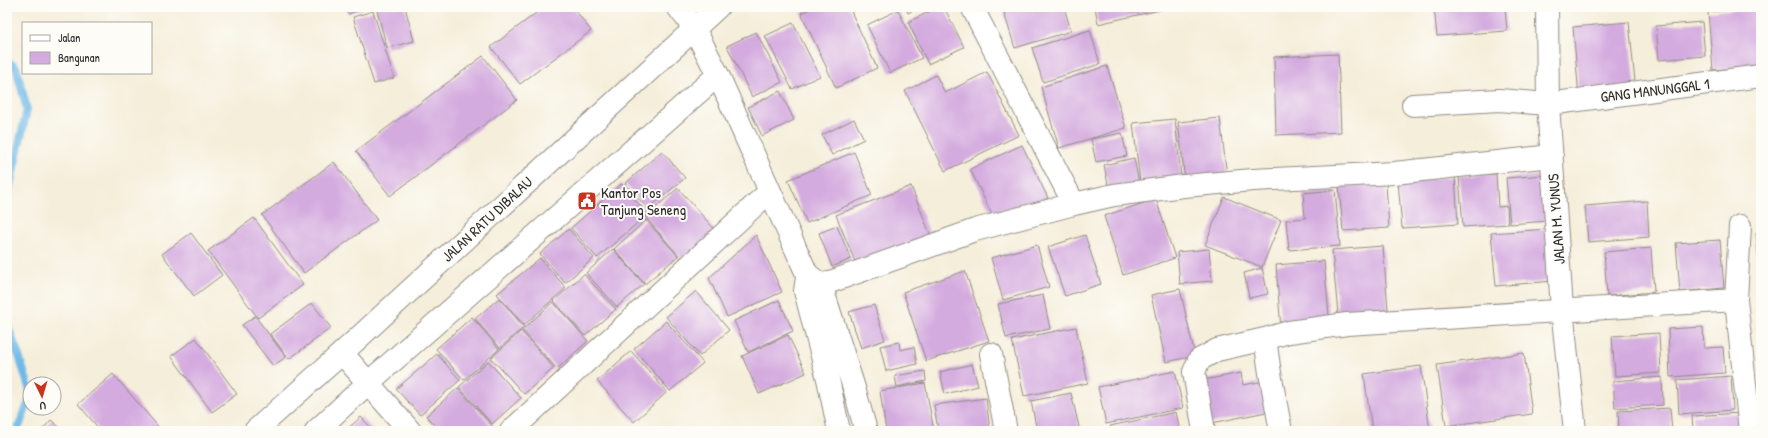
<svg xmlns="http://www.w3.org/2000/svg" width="1768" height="438" font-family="'Patrick Hand',sans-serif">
<rect width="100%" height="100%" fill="#fdfcf7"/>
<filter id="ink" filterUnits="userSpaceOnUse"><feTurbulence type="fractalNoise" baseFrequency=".025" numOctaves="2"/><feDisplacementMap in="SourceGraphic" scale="8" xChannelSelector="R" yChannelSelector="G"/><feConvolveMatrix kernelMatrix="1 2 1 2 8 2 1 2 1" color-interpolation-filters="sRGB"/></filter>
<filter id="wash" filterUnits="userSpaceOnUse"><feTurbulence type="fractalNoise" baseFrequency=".012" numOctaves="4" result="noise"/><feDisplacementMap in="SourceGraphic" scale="16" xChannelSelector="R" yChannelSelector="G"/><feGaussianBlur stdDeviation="0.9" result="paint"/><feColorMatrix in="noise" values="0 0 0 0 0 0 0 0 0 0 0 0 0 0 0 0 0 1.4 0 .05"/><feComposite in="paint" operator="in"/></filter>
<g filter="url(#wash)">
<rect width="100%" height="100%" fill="#f5eeda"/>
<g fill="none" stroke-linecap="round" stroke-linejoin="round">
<!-- stream -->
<path stroke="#6fb9e7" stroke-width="8" d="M 7,61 L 16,67 L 27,110 L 7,198
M 7,325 L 19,356 L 30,391
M 17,431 L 30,399"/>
</g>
<g id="blocks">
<!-- building -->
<path fill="#d4abdf" d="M 346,7 L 368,7 L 348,14 Z
M 376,7 L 405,7 L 414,41 L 387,48 Z
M 544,7 L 573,7 L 591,31 L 520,84 L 491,47 Z
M 814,7 L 849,7 L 877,68 L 836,88 L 801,13 Z
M 905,7 L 919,7 L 908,13 Z
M 939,7 L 944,7 L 964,47 L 928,64 L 908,22 Z
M 1024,7 L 1064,7 L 1071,31 L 1015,48 L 1004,13 Z
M 1095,7 L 1164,7 L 1164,9 L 1098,24 Z
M 1434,7 L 1505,7 L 1507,31 L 1437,36 Z
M 1761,7 L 1761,66 L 1713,70 L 1708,12 Z
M 898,10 L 922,58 L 890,73 L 867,25 Z
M 373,11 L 394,78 L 374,84 L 353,17 Z
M 1629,22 L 1636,92 L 1579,97 L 1573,27 Z
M 1702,22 L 1705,56 L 1659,60 L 1656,26 Z
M 793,23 L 820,76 L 792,89 L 765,36 Z
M 1090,30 L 1100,64 L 1043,82 L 1032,48 Z
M 756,32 L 782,82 L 752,97 L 727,46 Z
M 1338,54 L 1341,132 L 1276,135 L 1274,57 Z
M 483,56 L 517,100 L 390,196 L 356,151 Z
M 1107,66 L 1126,128 L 1059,148 L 1041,87 Z
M 987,72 L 1019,135 L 945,171 L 905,91 L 936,75 L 945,93 Z
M 780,91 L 794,120 L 762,136 L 748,107 Z
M 1220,118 L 1227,176 L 1185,181 L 1178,122 Z
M 854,119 L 864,139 L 832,155 L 822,135 Z
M 1175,119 L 1181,177 L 1140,182 L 1133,123 Z
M 1122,133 L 1127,156 L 1096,162 L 1091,139 Z
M 1022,145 L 1048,198 L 996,223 L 970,169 Z
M 662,151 L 685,178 L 648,209 L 625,184 Z
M 854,152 L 872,195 L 807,223 L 788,180 Z
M 1134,158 L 1139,183 L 1109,189 L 1104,165 Z
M 334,162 L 377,220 L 304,273 L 262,215 Z
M 1496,174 L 1498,207 L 1507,206 L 1508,224 L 1463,227 L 1459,176 Z
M 1544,175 L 1548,221 L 1510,224 L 1506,178 Z
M 1455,177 L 1458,224 L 1402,228 L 1398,181 Z
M 1386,183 L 1389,228 L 1343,231 L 1339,186 Z
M 621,184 L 648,214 L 597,258 L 571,228 Z
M 911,186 L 932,239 L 858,269 L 836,215 Z
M 678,188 L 715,230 L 682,259 L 645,217 Z
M 1335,190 L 1340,246 L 1289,250 L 1286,220 L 1305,218 L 1303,193 Z
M 1224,197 L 1281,220 L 1262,267 L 1205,245 Z
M 1156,199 L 1175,258 L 1123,275 L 1104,216 Z
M 1647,201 L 1649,237 L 1588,242 L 1585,206 Z
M 254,218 L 303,285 L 258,318 L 208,251 Z
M 646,220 L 678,256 L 645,284 L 614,249 Z
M 837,226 L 851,259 L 832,267 L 819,233 Z
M 569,229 L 594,258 L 565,283 L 540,254 Z
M 1549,229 L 1553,281 L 1496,286 L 1491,233 Z
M 1761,232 L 1761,275 L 1760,275 L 1756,233 Z
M 191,233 L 222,275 L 194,296 L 162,254 Z
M 756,235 L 782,292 L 727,317 L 709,278 Z
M 1085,235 L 1101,284 L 1065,296 L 1048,247 Z
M 1720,240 L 1724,288 L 1680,292 L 1676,243 Z
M 1037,245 L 1049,287 L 1003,300 L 991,258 Z
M 1383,246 L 1388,310 L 1338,314 L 1332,250 Z
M 1651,248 L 1654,292 L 1607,296 L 1604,252 Z
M 613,249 L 644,284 L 617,307 L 586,273 Z
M 1209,249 L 1212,281 L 1180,284 L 1177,252 Z
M 540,258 L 566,288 L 524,325 L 497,294 Z
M 1324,261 L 1330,326 L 1281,330 L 1276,265 Z
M 1262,268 L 1268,294 L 1249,298 L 1244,273 Z
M 965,271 L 989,341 L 926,361 L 903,292 Z
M 584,274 L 616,309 L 585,336 L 554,301 Z
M 1180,289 L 1195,356 L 1166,362 L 1151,295 Z
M 696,291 L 729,330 L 700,356 L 666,317 Z
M 1043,295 L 1050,329 L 1006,338 L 998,304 Z
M 499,298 L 524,327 L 500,348 L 475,319 Z
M 779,300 L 793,331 L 748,352 L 734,321 Z
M 553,302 L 588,341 L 557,369 L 522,330 Z
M 312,303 L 331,328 L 289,359 L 270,334 Z
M 874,305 L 885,340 L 861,348 L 849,312 Z
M 255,316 L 286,357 L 273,366 L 242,325 Z
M 472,317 L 499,349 L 464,380 L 436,349 Z
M 666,321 L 703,363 L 670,391 L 634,349 Z
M 1076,327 L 1088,383 L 1024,396 L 1012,340 Z
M 1703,327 L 1704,348 L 1723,347 L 1725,373 L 1670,377 L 1668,329 Z
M 521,331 L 554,368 L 524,394 L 491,358 Z
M 1659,333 L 1661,373 L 1615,376 L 1612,336 Z
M 788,335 L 806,373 L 759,394 L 742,356 Z
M 196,338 L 237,394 L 212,412 L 171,356 Z
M 899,342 L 900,350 L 914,347 L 917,364 L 886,371 L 880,346 Z
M 631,351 L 667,392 L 634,422 L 597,381 Z
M 1524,353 L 1532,414 L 1446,426 L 1437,365 Z
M 437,354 L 460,380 L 420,415 L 396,389 Z
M 488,361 L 521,398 L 492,424 L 459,387 Z
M 972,364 L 978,386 L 945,394 L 940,372 Z
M 1421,366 L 1430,431 L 1372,431 L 1364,374 Z
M 925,371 L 926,381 L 897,387 L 895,376 Z
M 1175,371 L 1183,408 L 1106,424 L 1098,387 Z
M 1241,373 L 1243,385 L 1265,381 L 1271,411 L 1207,424 L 1198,381 Z
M 113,374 L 162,431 L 101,431 L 78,404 Z
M 1731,376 L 1733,410 L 1679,414 L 1677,380 Z
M 1662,377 L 1663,405 L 1615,408 L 1613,381 Z
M 925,383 L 934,431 L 886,431 L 880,391 Z
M 458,388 L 493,427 L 488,431 L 440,431 L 426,416 Z
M 1071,393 L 1080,431 L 1037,431 L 1031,401 Z
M 986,398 L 990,431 L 938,431 L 934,405 Z
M 1670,408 L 1672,431 L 1619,431 L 1618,411 Z
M 1176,412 L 1180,431 L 1111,431 L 1110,426 Z
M 1741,413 L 1742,431 L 1693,431 L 1692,416 Z
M 361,417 L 374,431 L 345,431 Z
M 51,420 L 64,431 L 41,431 Z"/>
</g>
</g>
<g filter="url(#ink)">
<use href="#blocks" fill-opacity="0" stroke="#908c82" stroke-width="1"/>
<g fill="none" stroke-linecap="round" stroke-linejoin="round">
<defs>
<path id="minor" d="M 678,7 L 694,28 L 718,75 L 807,274 L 821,285 L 855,391 L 866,431
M 972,7 L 1074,204
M 1547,7 L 1548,104 L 1562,309 L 1575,431
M 1413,105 L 1499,100 L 1548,104 L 1761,76
M 1740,226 L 1736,300 L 1750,431
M 807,277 L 805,291 L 828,379 L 839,431
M 805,291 L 975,230 L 1074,204 L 1114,195 L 1184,186 L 1253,180 L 1394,173 L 1552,156
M 342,353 L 410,431
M 991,354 L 1006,431
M 316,431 L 368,383 L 718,75
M 511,431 L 769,192
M 1204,431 L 1194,372 L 1199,360 L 1217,350 L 1265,339
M 1281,431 L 1270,373 L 1265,339 L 1289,332 L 1347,324 L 1736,300"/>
<path id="major" d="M 255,431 L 342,353 L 718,7"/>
</defs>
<!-- minor casing -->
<use href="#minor" stroke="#908c82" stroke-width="24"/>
<!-- major casing -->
<use href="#major" stroke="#908c82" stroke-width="24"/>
<!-- minor -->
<use href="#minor" stroke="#fff" stroke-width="22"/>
<!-- major -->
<use href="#major" stroke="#fff" stroke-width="22"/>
</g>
</g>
<!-- icons -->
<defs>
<symbol id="civic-square" viewBox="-11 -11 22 22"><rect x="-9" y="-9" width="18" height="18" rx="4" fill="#c8321e" stroke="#fdfcf7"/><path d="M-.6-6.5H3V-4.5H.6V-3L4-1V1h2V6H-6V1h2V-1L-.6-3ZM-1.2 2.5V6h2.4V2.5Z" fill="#fff"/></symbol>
</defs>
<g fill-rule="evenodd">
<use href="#civic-square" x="576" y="190" width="22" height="22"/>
</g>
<g text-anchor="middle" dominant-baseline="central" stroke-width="4" stroke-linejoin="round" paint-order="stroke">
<!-- street labels -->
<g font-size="15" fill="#2b2b2b" stroke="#fdfcf7">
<text transform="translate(1655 90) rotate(-7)">GANG MANUNGGAL 1</text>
<text transform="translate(487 219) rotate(-43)">JALAN RATU DIBALAU</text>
<text transform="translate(1556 219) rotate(-94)">JALAN M. YUNUS</text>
</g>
<!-- poi labels -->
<g font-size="15" fill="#2b2b2b" stroke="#fdfcf7" text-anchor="start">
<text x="601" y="192">Kantor Pos<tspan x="601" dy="17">Tanjung Seneng</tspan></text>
</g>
</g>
<!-- margin -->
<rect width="1768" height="438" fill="none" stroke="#fdfcf7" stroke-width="24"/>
<!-- legend -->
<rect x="22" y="22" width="130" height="52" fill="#fdfcf7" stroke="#a9a8a5"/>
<rect x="30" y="35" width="20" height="6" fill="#ffffff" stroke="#a9a8a5"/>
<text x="58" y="42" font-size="12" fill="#2b2b2b">Jalan</text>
<rect x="30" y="52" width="20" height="12" fill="#d4abdf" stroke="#a9a8a5"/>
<text x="58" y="62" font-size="12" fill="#2b2b2b">Bangunan</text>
<!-- north arrow -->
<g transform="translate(42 396) rotate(175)"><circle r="19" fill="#fdfcf7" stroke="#a9a8a5"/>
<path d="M0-3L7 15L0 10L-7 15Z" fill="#c8321e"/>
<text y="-6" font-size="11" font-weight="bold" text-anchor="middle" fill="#2b2b2b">U</text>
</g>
</svg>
